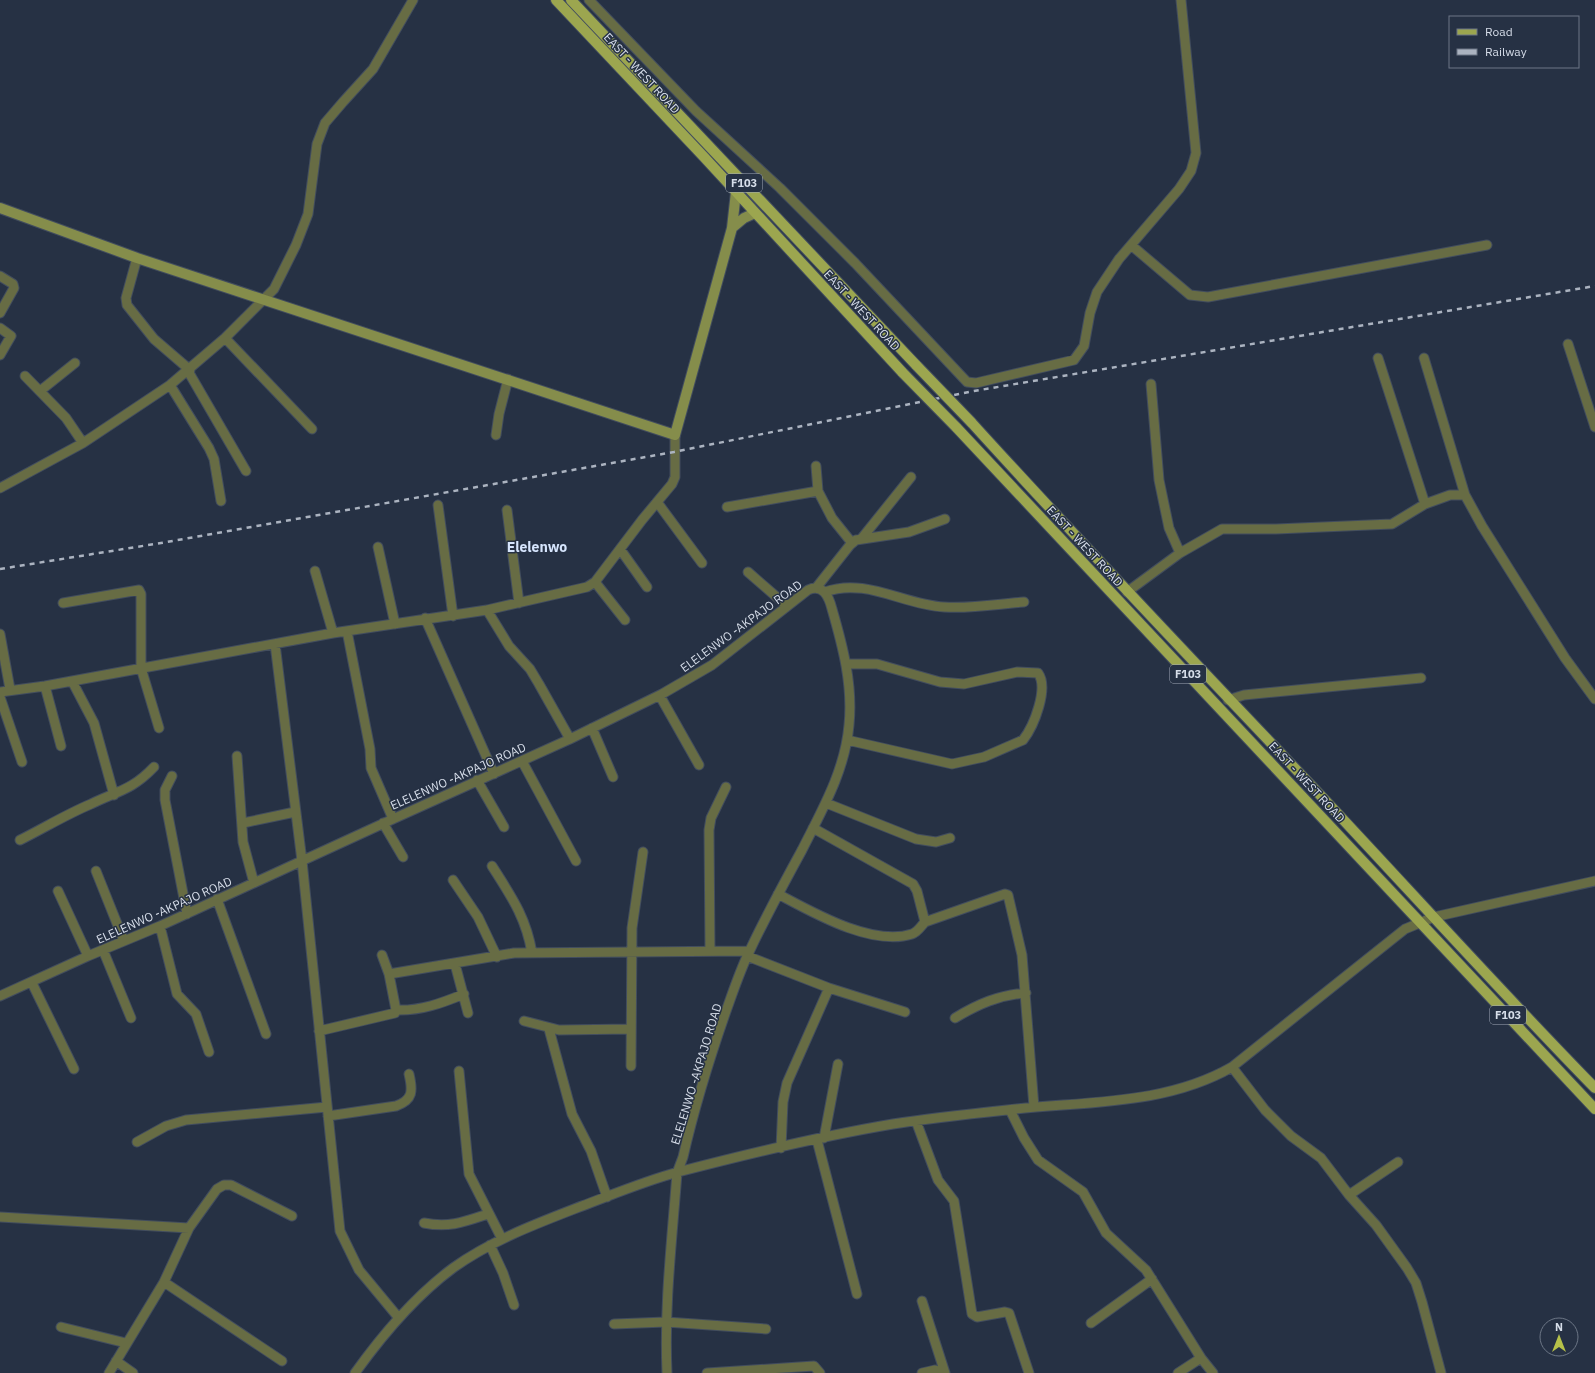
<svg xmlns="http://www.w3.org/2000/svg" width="1595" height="1373" font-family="'IBM Plex Sans',sans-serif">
<rect width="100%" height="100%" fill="#263144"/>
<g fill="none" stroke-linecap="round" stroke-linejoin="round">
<defs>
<path id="street" d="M 589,0 L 696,111 L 780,188 L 855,263 L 967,382 L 976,383 L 1074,360 L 1084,346 L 1090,313 L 1097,292 L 1119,259 L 1179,189 L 1191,171 L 1196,153 L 1181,0
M 1131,245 L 1190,295 L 1208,297 L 1487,245
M 137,258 L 126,298 L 127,305 L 154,339 L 190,370
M 0,276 L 13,284 L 14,288 L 0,313
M 0,328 L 11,336 L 0,355
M 225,338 L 312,429
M 1568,344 L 1595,427
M 1378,358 L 1425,504
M 1424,358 L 1465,495 L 1482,526 L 1565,658 L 1595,699
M 188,371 L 246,471
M 25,376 L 66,418 L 83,443
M 1151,384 L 1159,480 L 1169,528 L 1180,553
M 170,385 L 209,448 L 214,459 L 221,501
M 40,391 L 75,363
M 496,435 L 499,414 L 508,379
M 816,466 L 818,491 L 832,518 L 852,543
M 0,488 L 83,443 L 170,385 L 225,338 L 274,289 L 296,245 L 308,214 L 317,144 L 325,123 L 343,102 L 373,69 L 413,0
M 657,502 L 702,563
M 438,505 L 453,616
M 727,507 L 818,491
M 507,510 L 519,603
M 862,538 L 911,477
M 378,547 L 395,624
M 620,549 L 647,587
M 315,571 L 333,633
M 748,572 L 787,606
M 595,582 L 625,620
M 816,588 L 850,545 L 856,540 L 909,532 L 945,519
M 825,592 C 865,577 904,605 944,607 C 970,609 998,604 1024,602
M 1127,592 L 1180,553 L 1222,529 L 1276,529 L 1392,524 L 1425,504 L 1450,495 L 1465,495
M 63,603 L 139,590 L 141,594 L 141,668 L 159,728
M 487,610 L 509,646 L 530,669 L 539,684 L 570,739
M 425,618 L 494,774
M 347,631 L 370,749 L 371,768 L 393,819
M 0,634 L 10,689
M 275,644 L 302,861 L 340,1231 L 359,1270 L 398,1317
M 846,664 L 877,664 L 940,682 L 964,684 L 1017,672 L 1038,673 C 1049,688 1034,726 1023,740 L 984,757 L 952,764 L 847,740
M 72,681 L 94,723 L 114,795
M 45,686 L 61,746
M 0,692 L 45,686 L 333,633 L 487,610 L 587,587 L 595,582 L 642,520 L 672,484 L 675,477 L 675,435
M 660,696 L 699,765
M 0,697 L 22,762
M 1228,700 L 1244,695 L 1421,678
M 592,728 L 613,777
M 237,756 L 243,842 L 254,883
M 522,761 L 576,861
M 172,776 L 165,790 L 165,800 L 187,914
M 477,780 L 504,827
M 826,803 L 916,839 L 936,842 L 950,838
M 243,823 L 295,812
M 383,823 L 403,857
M 813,828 L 913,884 L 917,891 L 925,922
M 20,840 C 44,828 67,814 91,804 C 118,791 132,790 154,767
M 492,866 C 511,896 526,917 532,953
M 96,871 L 124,941
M 453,880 L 478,917 L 497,957
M 58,891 L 88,956
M 778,894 C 812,912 872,947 912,934 C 918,932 921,926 925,922 L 1005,894 L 1008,895 L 1022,955 L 1034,1107
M 217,899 L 266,1034
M 160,926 L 177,994 L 196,1014 L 209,1052
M 103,950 L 131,1018
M 710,951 L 709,830 L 711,818 L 726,787
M 382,955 L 389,974 L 396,1010
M 747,956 L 829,988 L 905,1012
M 455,964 L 468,1013
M 389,974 L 514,953 L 749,951
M 32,983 L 74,1069
M 0,996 L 88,956 L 160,926 L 393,819 L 570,739 L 662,694 L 712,665 L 808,590 C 823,583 829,597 832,609 C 843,647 853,685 849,725 C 845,771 822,810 802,850 C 784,883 766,916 750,950 C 740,970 733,992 725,1014 C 709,1060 694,1109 683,1157 L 677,1173 C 672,1240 664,1306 667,1373
M 955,1018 C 978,1004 999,995 1026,993
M 524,1021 L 559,1030 L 631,1029
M 549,1029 L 572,1114 L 591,1151 L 607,1197
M 319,1031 L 395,1013 L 396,1010 C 421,1011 442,1003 464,994
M 631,1066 L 632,928 L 643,852
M 1232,1067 L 1265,1110 L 1291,1136 L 1321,1158 L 1349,1195 L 1376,1225 L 1407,1268 L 1416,1283 L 1422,1302 L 1441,1373
M 459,1071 L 469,1174 L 502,1239
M 1010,1110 L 1024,1138 L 1038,1160 L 1083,1192 L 1106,1233 L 1146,1270 L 1201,1358 L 1213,1373
M 328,1116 L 396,1106 C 413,1100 413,1091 409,1074
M 916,1121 L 938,1180 L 954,1201 L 972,1314 L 977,1317 L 1005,1312 L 1009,1313 L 1029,1373
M 824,1138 L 838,1064
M 817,1140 L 857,1294
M 137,1142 L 166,1126 L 186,1120 L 327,1107
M 781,1148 L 783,1102 L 787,1083 L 829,988
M 1349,1195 L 1398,1162
M 0,1217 L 189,1228
M 424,1223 C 449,1228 464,1222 488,1214
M 490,1245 L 503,1273 L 514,1305
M 164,1282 L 282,1361
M 922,1301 L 945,1373
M 1091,1323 L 1152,1279
M 614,1324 L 666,1322 L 766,1329
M 61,1327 L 126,1343
M 116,1361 L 133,1373
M 109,1373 L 164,1282 L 189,1228 L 217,1189 L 224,1185 L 231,1185 L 292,1216
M 355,1373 C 383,1334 414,1297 453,1268 C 492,1240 538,1223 582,1206 C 614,1194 645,1181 678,1172 C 747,1154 822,1136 893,1124 C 931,1118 969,1114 1007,1110 C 1083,1101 1164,1106 1232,1067 L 1405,929 L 1434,917 L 1595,881
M 707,1373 L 814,1366 L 820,1373
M 922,1373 L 935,1370 L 944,1373
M 1178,1373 L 1201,1358"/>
<path id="secondary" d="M 0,208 L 137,258 L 675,435 L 732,228 L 736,192
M 732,228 L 744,218 L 755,213"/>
<path id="primary" d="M 556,0 L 704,157 L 903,373
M 571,0 L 917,366
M 971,422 C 1086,549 1204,672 1322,797 C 1413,894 1502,993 1595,1088
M 956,427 L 1595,1109"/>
</defs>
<!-- street casing -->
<use href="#street" stroke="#424d5e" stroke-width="11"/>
<!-- secondary casing -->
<use href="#secondary" stroke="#424d5e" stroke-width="12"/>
<!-- primary casing -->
<use href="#primary" stroke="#424d5e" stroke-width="12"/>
<!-- street -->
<use href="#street" stroke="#676c44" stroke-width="9"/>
<!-- secondary -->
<use href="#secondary" stroke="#858d4b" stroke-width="10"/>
<!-- primary -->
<use href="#primary" stroke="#9ca64f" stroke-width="10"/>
<!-- rail -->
<path stroke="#abb3c0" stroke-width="2.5" stroke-dasharray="5 5" stroke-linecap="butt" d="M 0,569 L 161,543 L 674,452 L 974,391 L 1595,286"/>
<defs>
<path id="primary-bridge" d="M 917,366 L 971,422
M 903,373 L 956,427"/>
</defs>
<!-- primary-bridge casing -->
<use href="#primary-bridge" stroke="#424d5e" stroke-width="12" stroke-linecap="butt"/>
<!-- primary-bridge -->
<use href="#primary-bridge" stroke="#9ca64f" stroke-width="10"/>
</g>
<g text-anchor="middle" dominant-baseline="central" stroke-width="3" stroke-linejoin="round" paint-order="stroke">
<!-- shield labels -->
<g fill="#263144" stroke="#a1a9b8" stroke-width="1">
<rect x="726" y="174" width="36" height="18" rx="3"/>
<rect x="1170" y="665" width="36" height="18" rx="3"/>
<rect x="1490" y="1006" width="36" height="18" rx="3"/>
</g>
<g font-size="11" font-weight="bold" fill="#d6dde9">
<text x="744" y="183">F103</text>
<text x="1188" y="674">F103</text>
<text x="1508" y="1015">F103</text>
</g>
<!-- street labels -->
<g font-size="12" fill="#d6dde9" stroke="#263144">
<text transform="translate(642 73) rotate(47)">EAST - WEST ROAD</text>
<text transform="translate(862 310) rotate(47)">EAST - WEST ROAD</text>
<text transform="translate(1085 546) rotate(47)">EAST - WEST ROAD</text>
<text transform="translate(741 626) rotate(-36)">ELELENWO -AKPAJO ROAD</text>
<text transform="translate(458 776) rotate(-24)">ELELENWO -AKPAJO ROAD</text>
<text transform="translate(1307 782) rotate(47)">EAST - WEST ROAD</text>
<text transform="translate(164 910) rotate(-24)">ELELENWO -AKPAJO ROAD</text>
<text transform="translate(696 1074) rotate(-73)">ELELENWO -AKPAJO ROAD</text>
</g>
<!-- quarter labels -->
<g font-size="14" font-weight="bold" fill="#d6e5fd" stroke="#263144">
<text x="537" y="547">Elelenwo</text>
</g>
</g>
<!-- legend -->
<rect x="1449" y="16" width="130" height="52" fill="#263144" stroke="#6c7686"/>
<rect x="1457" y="29" width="20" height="6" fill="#9ca64f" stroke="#6c7686"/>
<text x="1485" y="36" font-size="12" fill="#d6dde9">Road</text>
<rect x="1457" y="49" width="20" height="6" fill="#abb3c0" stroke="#6c7686"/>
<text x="1485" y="56" font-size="12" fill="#d6dde9">Railway</text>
<!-- north arrow -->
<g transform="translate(1559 1337)"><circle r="19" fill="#263144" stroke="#6c7686"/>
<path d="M0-3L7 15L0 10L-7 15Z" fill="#b6c149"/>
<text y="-6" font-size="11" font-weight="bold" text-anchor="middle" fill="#d6dde9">N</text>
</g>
</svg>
